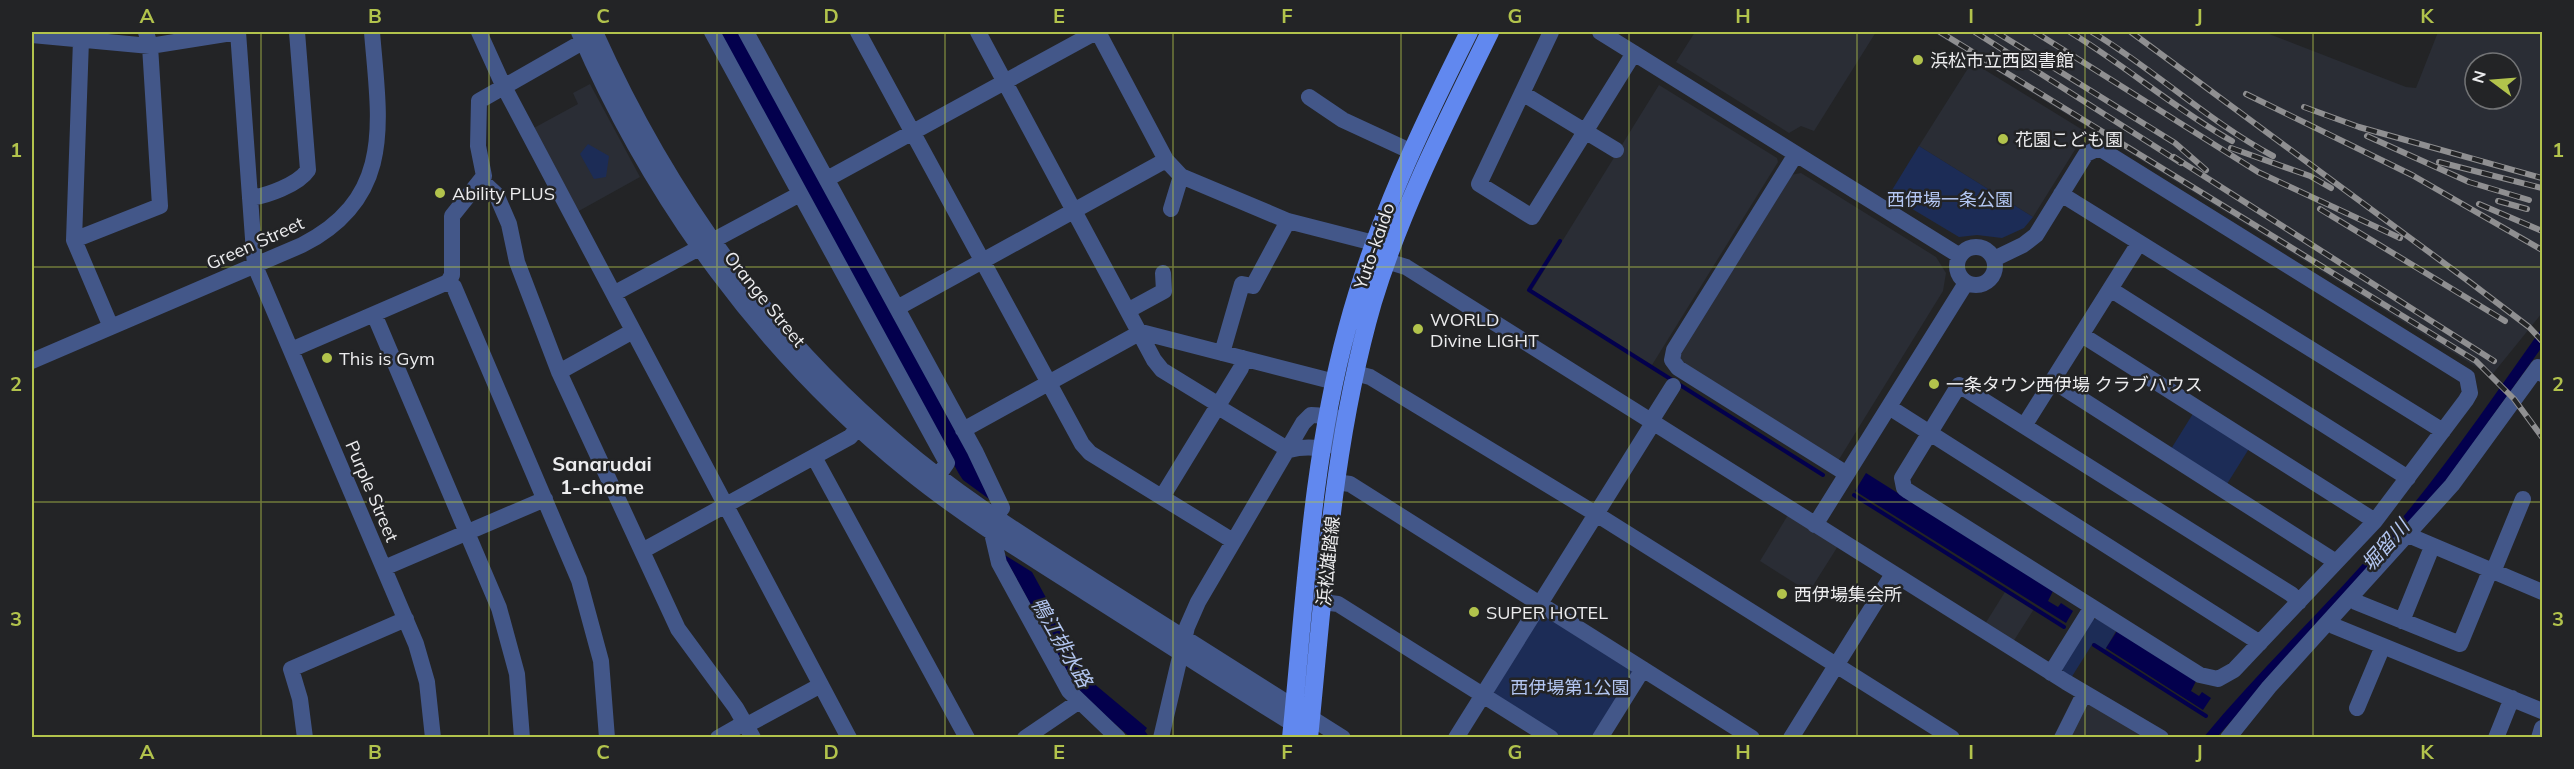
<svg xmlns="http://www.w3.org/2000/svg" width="2574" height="769" font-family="Mulish,'Noto Sans JP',sans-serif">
<rect width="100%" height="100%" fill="#232426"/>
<!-- built -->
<path fill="#2a2d35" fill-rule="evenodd" d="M 1695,32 L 1876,32 L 1814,131 L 1801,126 L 1789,133 L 1676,62 Z
M 1933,32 L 2264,32 L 2406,87 L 2416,88 L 2438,32 L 2542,32 L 2542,313 L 2491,376 ZM 2475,63 L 2511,63 L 2511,99 L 2475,99 Z
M 1972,62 L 2086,132 L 2033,217 L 1919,146 Z
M 590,84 L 640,177 L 577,212 L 532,129 L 578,104 L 573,93 Z
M 1659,85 L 1777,158 L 1778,162 L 1652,365 L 1532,290 Z
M 1801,173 L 1936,257 L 1946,273 L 1943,291 L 1838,461 L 1682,363 L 1678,356 L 1790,175 Z
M 1788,515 L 1838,546 L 1809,592 L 1760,561 Z
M 2005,592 L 2034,609 L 2013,642 L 1985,624 Z
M 2087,703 L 2148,738 L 2067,738 Z"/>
<!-- green -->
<path fill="#1c2c56" d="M 588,144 L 609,156 L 606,177 L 594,179 L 580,154 Z
M 1919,146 L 2033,217 L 2024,228 L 2002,238 L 1977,235 L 1959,237 L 1889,195 Z
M 2194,412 L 2250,447 L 2227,484 L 2171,449 Z
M 1545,615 L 1633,670 L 1597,737 L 1561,737 L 1495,696 L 1493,688 L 1538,617 Z
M 2097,619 L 2116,631 L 2105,650 L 2093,643 L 2071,678 L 2063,673 L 2061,666 L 2090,620 Z"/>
<!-- water -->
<path fill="#03004d" d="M 718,32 L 740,32 L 970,453 L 989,499 L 963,480 L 959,474 Z
M 2542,328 L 2542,347 L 2449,477 L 2217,737 L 2203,738 C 2263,665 2333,601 2393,529 C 2447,465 2494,396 2542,328 Z
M 1866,473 L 2053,591 L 2048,601 L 2058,607 L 2061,603 L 2073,611 L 2066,623 L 1855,491 Z
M 1003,554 L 1032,572 L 1092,682 L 1147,728 L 1145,731 L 1149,737 L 1130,737 L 1079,693 Z
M 2117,631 L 2196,681 L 2191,691 L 2199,696 L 2202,692 L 2211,698 L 2203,710 L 2106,648 Z"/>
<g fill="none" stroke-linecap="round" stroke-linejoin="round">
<!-- stream -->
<path stroke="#03004d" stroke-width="4" d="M 1560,241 L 1529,290 L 1823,475
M 1854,495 L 2064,627
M 2094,645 L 2206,716"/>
<!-- minor -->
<path stroke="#435789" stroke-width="16" d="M 238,32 L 255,266 L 416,644 L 427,682 L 433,738
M 479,32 L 503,85 L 849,738
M 579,32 C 653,203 764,355 909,472 C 966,518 1027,555 1088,594 C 1159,639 1230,685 1301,729
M 595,32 C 666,190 766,332 899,444 C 959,496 1026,537 1093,580 C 1176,633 1260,685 1343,738
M 712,32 L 947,463 L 938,476
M 746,32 L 975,451 L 1002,508 L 995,517
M 858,32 L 1082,444 L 1090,453 L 1233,541
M 978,32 L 1154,360 L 1162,370 L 1219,405
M 1098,32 L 1166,160 L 1181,176 L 1288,221 L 1374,243
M 1551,32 L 1479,184 L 1532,217 L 1634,53
M 1600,32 L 1960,256
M 32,35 L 150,46 L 238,32
M 81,40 L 74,240 L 111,327
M 1522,93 L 1616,150
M 1309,97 L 1343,120 L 1410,151
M 1796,154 L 1674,350 L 1672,360 L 1678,368 L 1847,474
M 827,179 L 1096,32
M 482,181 L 496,194 L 509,224 L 517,262 L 559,372 L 678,629 L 736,708 L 753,738
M 2061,194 L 2443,431
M 250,198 C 266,196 298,185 308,170 L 297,32
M 1171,209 L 1181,176
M 74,240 L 160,206 L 150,46 L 146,32
M1957 266a19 19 0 1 1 38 0a19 19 0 1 1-38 0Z
M 1374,257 L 1406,267 L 2066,682 L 2161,738
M 1994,259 L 2023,245 L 2036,235 L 2086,154 L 2099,148 L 2467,377 L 2470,393 L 2466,400 L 2375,521 L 2234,670 L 2218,679 L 2200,675 L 1908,491 L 1904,488 L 1902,478 L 1959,385 L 2291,594 L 2299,602
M 448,282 L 454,287 L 579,580 L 601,661 L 607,738
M 2110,289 L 2408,478
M 615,293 L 800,194
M 897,308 L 1166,160
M 1129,310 L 1164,291 L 1163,273
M 374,314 L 499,608 L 517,674 L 522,738
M 2082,335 L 2375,521
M 291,350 L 448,282 L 452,275 L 452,216 L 484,176 L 478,146 L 479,101 L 593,36
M 1222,353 L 1242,284 L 1253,286 L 1288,221
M 32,361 L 302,245 C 396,197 379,120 372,32
M 559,372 L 633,331
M 1355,373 L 1370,377 L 1596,514 L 1952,738
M 2053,381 L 2336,562
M 1218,407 L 1289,450
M 1889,407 L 2260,643
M 1651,421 L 1673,386
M 2024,426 L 2139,243
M 963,430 L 1141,332 L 1335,382
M 1289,450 C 1324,440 1325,465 1342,417
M 814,457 L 967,738
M 1336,482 L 1350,484 L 1752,738
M 1162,497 L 1241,368 L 1243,358
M 1815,525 L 1966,283
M 992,533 L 999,563 L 1069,691 L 1118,738
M 2408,535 L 2542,592
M 642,551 L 850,437 L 858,428
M 384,568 L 545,499
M 2493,572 L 2523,499
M 2351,598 L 2356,602 L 2460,644 L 2490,571
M 1323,602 L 1338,604 L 1551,738
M 2402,621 L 2432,547
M 2329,622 L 2334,626 L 2542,711
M 2051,673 L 2092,607
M 2357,708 L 2383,646
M 747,725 L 821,685
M 305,738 L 300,699 L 291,669 L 406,619
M 718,738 L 746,722
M 1025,738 L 1078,702
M 1161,738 L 1187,627 L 1198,602 L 1303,423 L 1311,415 L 1328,416
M 1456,738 L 1653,423
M 1600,738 L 1643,669
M 1791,738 L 1893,574
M 2062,738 L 2084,694
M 2228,738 L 2269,687 L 2452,485 L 2538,367 L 2542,374
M 2496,738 L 2512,698
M 2539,738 L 2542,728"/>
<!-- major -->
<path stroke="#6188ef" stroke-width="18" d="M 1291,738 C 1305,601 1311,462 1347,329 C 1375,224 1421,128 1469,32
M 1309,738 C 1324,592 1332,443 1373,302 C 1402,207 1447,120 1490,32"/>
<defs>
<path id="rail" d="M 1940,32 L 2476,361 L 2514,399 L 2542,437
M 1975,32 L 2181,163
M 1996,32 L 2175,143 L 2206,170
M 2035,32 L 2258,172 L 2400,238
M 2070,32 C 2126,66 2175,109 2232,141
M 2092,32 C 2155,70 2208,121 2273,156
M 2131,32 L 2471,283 L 2529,327 L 2542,341
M 2246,94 L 2412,175 L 2542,250
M 2304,107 L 2359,127 L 2542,178
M 2367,136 L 2469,182 L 2529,200
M 2231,148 L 2310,176 L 2331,188
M 2174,157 L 2494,361
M 2439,162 L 2542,188
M 2498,201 L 2527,209
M 2479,204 L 2542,231
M 2320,209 L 2505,321"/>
</defs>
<!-- rail casing -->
<use href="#rail" stroke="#8f8f91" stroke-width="6"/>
<!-- rail -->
<use href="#rail" stroke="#232426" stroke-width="4" stroke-dasharray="11" stroke-linecap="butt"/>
</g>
<!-- grid -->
<path fill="none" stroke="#b2c34c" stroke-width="1.5" stroke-opacity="0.55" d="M 261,32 L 261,738M 489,32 L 489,738M 717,32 L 717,738M 945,32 L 945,738M 1173,32 L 1173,738M 1401,32 L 1401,738M 1629,32 L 1629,738M 1857,32 L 1857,738M 2085,32 L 2085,738M 2313,32 L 2313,738M 32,267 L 2542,267M 32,502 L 2542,502"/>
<!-- markers -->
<g fill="#b2c34c" stroke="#232426" stroke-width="2">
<circle cx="1918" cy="60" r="6"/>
<circle cx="2003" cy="139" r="6"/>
<circle cx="440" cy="193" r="6"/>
<circle cx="1418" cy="329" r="6"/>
<circle cx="327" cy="358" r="6"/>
<circle cx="1934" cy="384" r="6"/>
<circle cx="1782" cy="594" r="6"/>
<circle cx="1474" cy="612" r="6"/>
</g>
<g text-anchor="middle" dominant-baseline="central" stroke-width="5" stroke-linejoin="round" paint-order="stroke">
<!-- poi labels -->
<g font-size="18" fill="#ececee" stroke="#232426" text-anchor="start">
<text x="1930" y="60">浜松市立西図書館</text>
<text x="2015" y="139">花園こども園</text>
<text x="452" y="193">Ability PLUS</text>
<text x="1430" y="319">WORLD<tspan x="1430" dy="21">Divine LIGHT</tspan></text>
<text x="339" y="358">This is Gym</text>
<text x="1946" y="384">一条タウン西伊場 クラブハウス</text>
<text x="1794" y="594">西伊場集会所</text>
<text x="1486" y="612">SUPER HOTEL</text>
</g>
<!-- park labels -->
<g font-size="18" fill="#b3c6f1" stroke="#232426">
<text x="1950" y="199">西伊場一条公園</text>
<text x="1570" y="687">西伊場第1公園</text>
</g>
<!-- street labels -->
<g font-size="18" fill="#ececee" stroke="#232426">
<text transform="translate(255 243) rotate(-24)">Green Street</text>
<text transform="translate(1374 246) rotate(-71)">Yuto-kaido</text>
<text transform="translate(765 299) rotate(51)">Orange Street</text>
<text transform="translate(372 491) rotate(67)">Purple Street</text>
<text transform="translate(1328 561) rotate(-84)">浜松雄踏線</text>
</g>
<!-- neighbourhood labels -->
<g font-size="20" font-weight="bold" fill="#ececee" stroke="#232426">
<text x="602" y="463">Sanarudai<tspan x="602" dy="23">1-chome</tspan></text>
</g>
<!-- water labels -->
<g font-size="20" font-style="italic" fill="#b3c6f1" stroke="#232426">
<text transform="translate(2385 545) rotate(-49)">堀留川</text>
<text transform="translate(1062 642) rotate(60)">鴨江排水路</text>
</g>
</g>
<!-- border -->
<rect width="2574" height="769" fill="none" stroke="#232426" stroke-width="66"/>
<!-- north arrow -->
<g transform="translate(2493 81) rotate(286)"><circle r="28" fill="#232426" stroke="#737476" stroke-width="1.5"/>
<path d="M0-4.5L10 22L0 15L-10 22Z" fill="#b2c34c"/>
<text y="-9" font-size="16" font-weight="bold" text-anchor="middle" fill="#ececee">N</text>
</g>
<rect x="33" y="33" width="2508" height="703" fill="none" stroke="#b2c34c" stroke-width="2"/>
<g font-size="20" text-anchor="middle" font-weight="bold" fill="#b2c34c">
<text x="147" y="23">A</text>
<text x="375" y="23">B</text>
<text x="603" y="23">C</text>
<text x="831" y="23">D</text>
<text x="1059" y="23">E</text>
<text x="1287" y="23">F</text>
<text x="1515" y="23">G</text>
<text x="1743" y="23">H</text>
<text x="1971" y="23">I</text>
<text x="2199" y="23">J</text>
<text x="2427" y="23">K</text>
<text x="16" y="157">1</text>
<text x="2558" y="157">1</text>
<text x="16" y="391">2</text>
<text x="2558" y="391">2</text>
<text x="16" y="626">3</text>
<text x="2558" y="626">3</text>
<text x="147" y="759">A</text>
<text x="375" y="759">B</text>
<text x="603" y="759">C</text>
<text x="831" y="759">D</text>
<text x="1059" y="759">E</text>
<text x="1287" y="759">F</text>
<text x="1515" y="759">G</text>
<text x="1743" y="759">H</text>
<text x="1971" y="759">I</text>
<text x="2199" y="759">J</text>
<text x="2427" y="759">K</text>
</g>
</svg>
